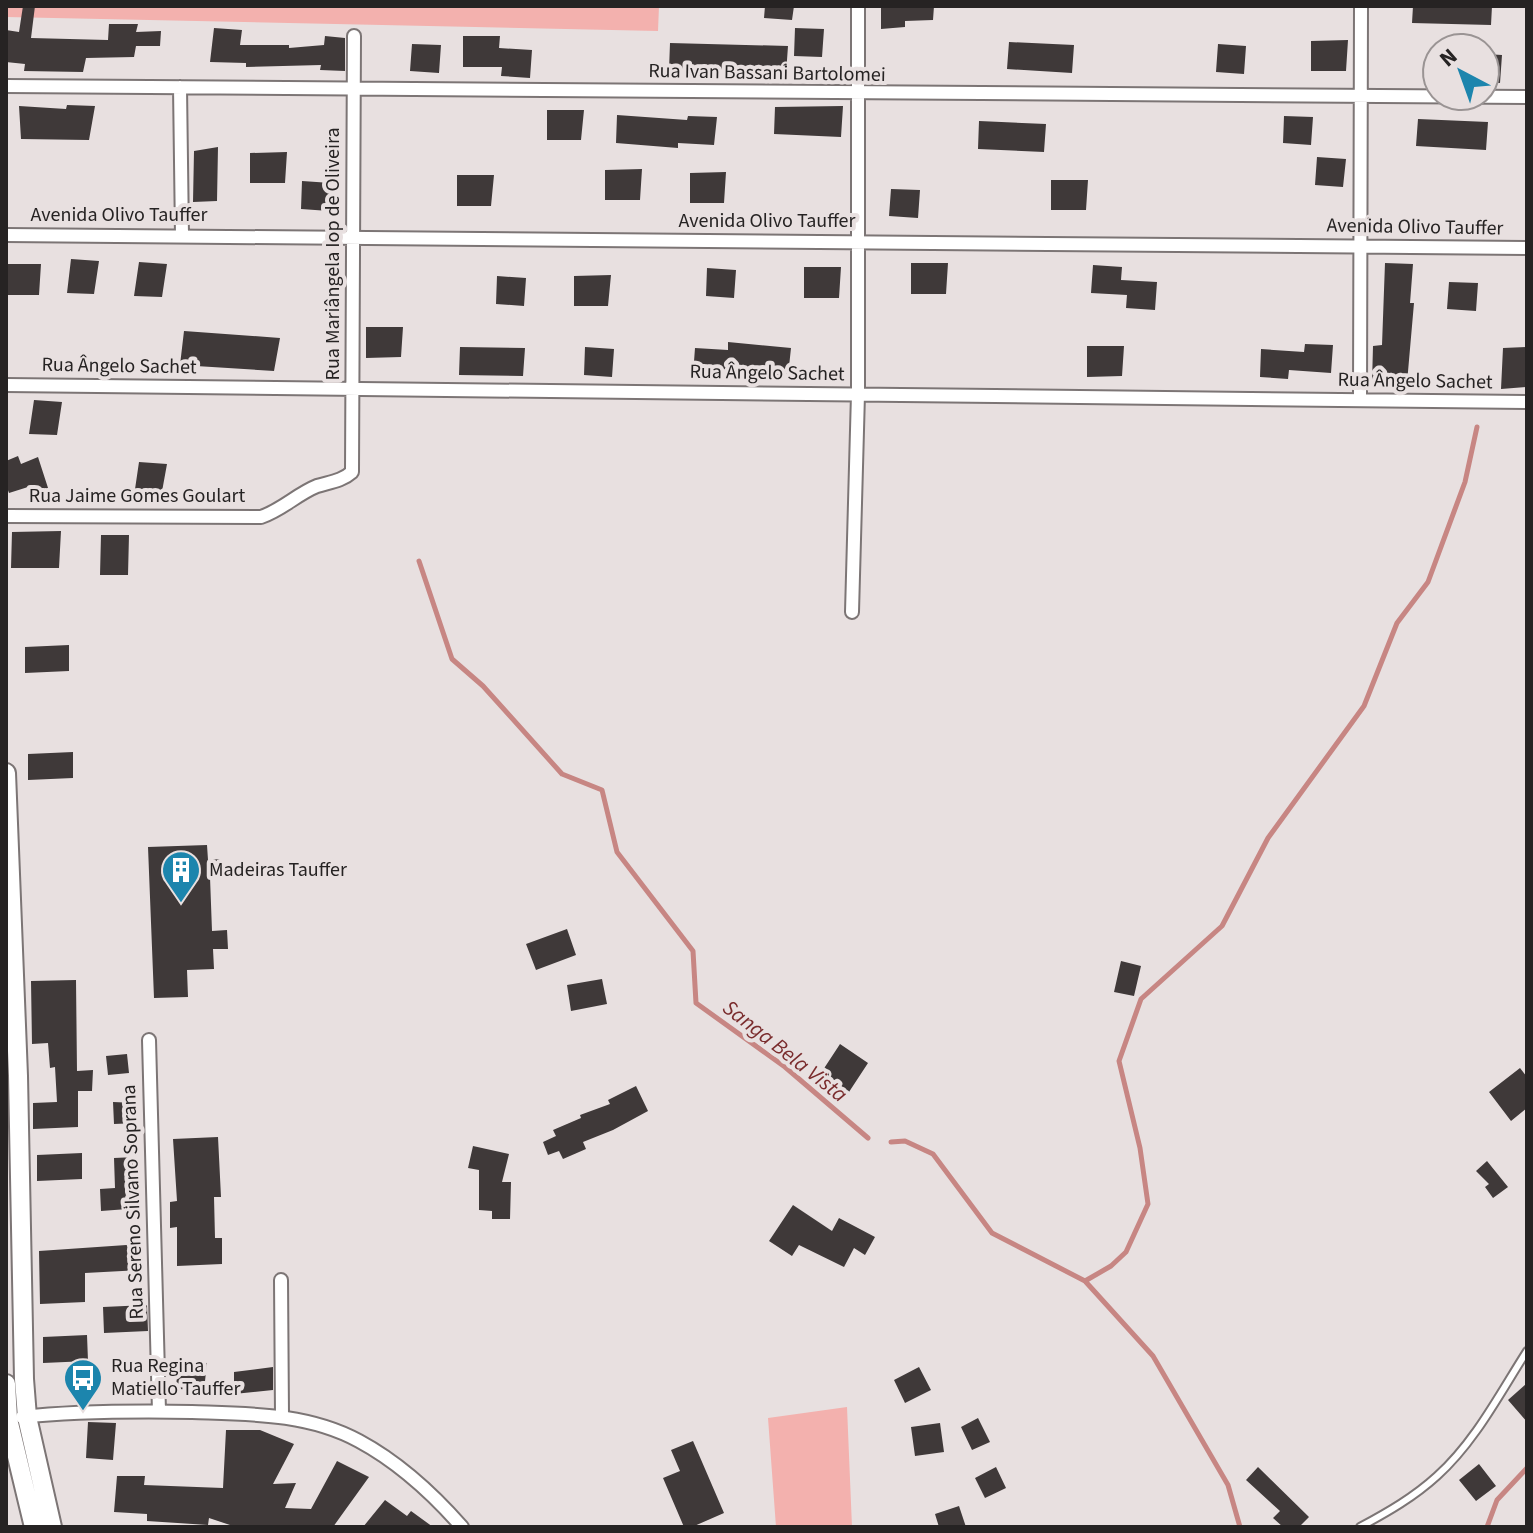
<svg xmlns="http://www.w3.org/2000/svg" width="1533" height="1533" font-family="'Source Sans 3',sans-serif">
<rect width="100%" height="100%" fill="#e8e0e0"/>
<!-- green -->
<path fill="#f3b1ae" d="M 6,6 L 659,6 L 658,31 L 6,17 Z
M 847,1407 L 852,1527 L 776,1527 L 768,1418 Z"/>
<g fill="none" stroke-linecap="round" stroke-linejoin="round">
<!-- stream -->
<path stroke="#c78683" stroke-width="5" d="M 419,561 L 452,659 L 483,686 L 562,774 L 602,790 L 617,852 L 693,951 L 696,1003 L 785,1067 L 868,1138
M 891,1142 L 905,1141 L 933,1154 L 992,1233 L 1085,1281 L 1153,1356 L 1228,1485 L 1240,1527
M 1085,1281 L 1111,1266 L 1126,1252 L 1148,1204 L 1140,1148 L 1119,1061 L 1141,999 L 1222,926 L 1268,838 L 1364,706 L 1397,623 L 1428,582 L 1465,482 L 1477,427
M 1487,1527 L 1497,1500 L 1527,1468"/>
</g>
<!-- building -->
<path fill="#3f3939" d="M 23,6 L 35,6 L 31,38 L 108,40 L 109,24 L 138,24 L 136,32 L 161,31 L 160,46 L 136,46 L 134,57 L 86,58 L 83,72 L 24,71 L 25,64 L 6,62 L 6,30 L 19,32 Z
M 765,6 L 794,6 L 792,20 L 764,18 Z
M 881,6 L 934,6 L 933,20 L 905,21 L 905,27 L 881,29 Z
M 1413,6 L 1492,6 L 1491,25 L 1412,23 Z
M 214,28 L 242,30 L 240,45 L 289,45 L 289,48 L 324,45 L 325,36 L 345,38 L 345,71 L 320,70 L 321,65 L 246,67 L 246,63 L 210,62 Z
M 795,28 L 824,29 L 822,57 L 794,56 Z
M 463,36 L 500,36 L 499,48 L 532,50 L 530,78 L 501,76 L 502,67 L 463,67 Z
M 1348,40 L 1346,71 L 1311,71 L 1311,41 Z
M 1009,42 L 1074,45 L 1072,73 L 1007,69 Z
M 670,43 L 788,46 L 786,74 L 734,70 L 734,73 L 669,70 Z
M 412,44 L 441,45 L 439,73 L 410,71 Z
M 1218,44 L 1246,46 L 1244,74 L 1216,72 Z
M 1485,54 L 1502,55 L 1500,83 L 1485,82 Z
M 67,105 L 95,106 L 89,140 L 21,139 L 19,106 L 66,109 Z
M 843,106 L 841,137 L 774,134 L 775,107 Z
M 547,110 L 584,110 L 581,140 L 547,140 Z
M 617,115 L 687,120 L 688,116 L 717,117 L 714,145 L 678,143 L 678,148 L 616,143 Z
M 1284,116 L 1313,117 L 1311,145 L 1283,143 Z
M 1418,119 L 1488,122 L 1486,150 L 1416,146 Z
M 979,121 L 1046,124 L 1044,152 L 978,149 Z
M 218,147 L 217,201 L 193,202 L 194,151 Z
M 287,152 L 285,183 L 250,183 L 250,153 Z
M 1317,157 L 1346,159 L 1343,187 L 1315,185 Z
M 642,169 L 640,200 L 605,200 L 605,170 Z
M 726,172 L 724,203 L 690,203 L 690,173 Z
M 457,175 L 494,175 L 491,206 L 457,206 Z
M 1051,180 L 1088,180 L 1086,210 L 1051,210 Z
M 302,181 L 331,183 L 329,211 L 301,209 Z
M 891,189 L 920,190 L 918,218 L 889,216 Z
M 71,259 L 99,261 L 94,294 L 67,293 Z
M 139,262 L 167,264 L 162,297 L 134,296 Z
M 911,263 L 948,263 L 946,294 L 911,294 Z
M 1385,263 L 1413,264 L 1410,303 L 1414,303 L 1407,383 L 1372,383 L 1373,346 L 1382,345 Z
M 6,264 L 41,264 L 39,295 L 6,295 Z
M 1093,265 L 1122,267 L 1121,280 L 1157,282 L 1155,310 L 1126,308 L 1127,295 L 1091,293 Z
M 804,267 L 841,267 L 839,298 L 804,298 Z
M 707,268 L 736,270 L 734,298 L 706,296 Z
M 611,275 L 608,306 L 574,306 L 574,276 Z
M 497,276 L 526,278 L 524,306 L 496,304 Z
M 1449,282 L 1478,283 L 1476,311 L 1447,309 Z
M 366,327 L 403,327 L 401,357 L 366,358 Z
M 184,331 L 280,338 L 274,371 L 180,365 Z
M 728,342 L 791,348 L 788,376 L 722,369 L 721,377 L 693,375 L 695,348 L 728,350 Z
M 1305,344 L 1333,345 L 1331,373 L 1289,370 L 1288,379 L 1260,377 L 1261,349 L 1304,352 Z
M 1087,346 L 1124,346 L 1122,376 L 1087,377 Z
M 460,347 L 525,348 L 523,376 L 459,375 Z
M 585,347 L 614,349 L 612,377 L 584,375 Z
M 1527,347 L 1527,387 L 1501,389 L 1503,348 Z
M 34,400 L 62,402 L 57,435 L 29,434 Z
M 18,456 L 21,464 L 38,457 L 49,491 L 31,496 L 28,487 L 9,493 L 6,485 L 6,461 Z
M 139,462 L 167,464 L 161,497 L 134,496 Z
M 61,531 L 59,568 L 11,568 L 12,532 Z
M 101,535 L 129,535 L 128,575 L 100,575 Z
M 69,645 L 69,671 L 25,673 L 25,647 Z
M 73,752 L 73,778 L 28,780 L 28,754 Z
M 207,845 L 208,860 L 221,859 L 222,876 L 210,877 L 212,931 L 227,930 L 228,949 L 213,949 L 214,969 L 187,970 L 188,997 L 154,998 L 148,847 Z
M 567,929 L 576,955 L 536,970 L 526,944 Z
M 1121,961 L 1141,966 L 1134,996 L 1114,992 Z
M 602,979 L 607,1004 L 571,1011 L 567,985 Z
M 76,980 L 77,1071 L 93,1070 L 92,1091 L 78,1091 L 78,1127 L 33,1129 L 33,1103 L 57,1102 L 55,1067 L 50,1068 L 48,1043 L 32,1044 L 31,981 Z
M 840,1044 L 868,1063 L 849,1092 L 821,1073 Z
M 127,1054 L 129,1073 L 108,1075 L 106,1056 Z
M 1520,1068 L 1527,1077 L 1527,1108 L 1511,1121 L 1489,1092 Z
M 636,1086 L 648,1111 L 613,1130 L 583,1142 L 586,1149 L 563,1159 L 559,1151 L 548,1155 L 543,1142 L 556,1136 L 553,1130 L 581,1118 L 580,1115 L 610,1104 L 608,1100 Z
M 113,1102 L 136,1103 L 137,1123 L 114,1124 Z
M 218,1137 L 221,1197 L 214,1197 L 215,1238 L 222,1238 L 222,1264 L 177,1266 L 177,1227 L 170,1228 L 170,1202 L 177,1201 L 173,1139 Z
M 473,1146 L 509,1154 L 502,1182 L 511,1182 L 510,1219 L 492,1219 L 492,1211 L 479,1210 L 479,1170 L 468,1168 Z
M 82,1153 L 82,1179 L 37,1181 L 37,1155 Z
M 136,1157 L 136,1186 L 139,1186 L 141,1208 L 101,1211 L 100,1189 L 115,1188 L 114,1158 Z
M 1487,1161 L 1508,1187 L 1493,1198 L 1485,1187 L 1489,1184 L 1476,1171 Z
M 793,1205 L 832,1231 L 839,1218 L 875,1237 L 865,1255 L 854,1248 L 844,1267 L 799,1245 L 792,1256 L 769,1241 Z
M 141,1244 L 141,1270 L 85,1273 L 85,1302 L 40,1304 L 39,1251 Z
M 147,1305 L 148,1331 L 104,1333 L 103,1307 Z
M 87,1335 L 88,1361 L 43,1363 L 43,1337 Z
M 178,1361 L 207,1363 L 204,1390 L 176,1389 Z
M 273,1367 L 273,1390 L 234,1394 L 234,1372 Z
M 919,1367 L 931,1390 L 905,1403 L 894,1380 Z
M 1527,1383 L 1527,1422 L 1508,1400 Z
M 978,1418 L 990,1442 L 972,1450 L 961,1427 Z
M 88,1422 L 116,1423 L 113,1460 L 86,1458 Z
M 940,1423 L 944,1452 L 915,1456 L 911,1427 Z
M 226,1430 L 260,1430 L 294,1444 L 273,1484 L 296,1483 L 285,1508 L 311,1509 L 337,1461 L 369,1477 L 333,1527 L 236,1527 L 209,1518 L 208,1525 L 147,1521 L 147,1514 L 114,1512 L 117,1476 L 145,1476 L 144,1485 L 223,1488 Z
M 693,1441 L 724,1513 L 692,1527 L 684,1527 L 663,1478 L 680,1471 L 671,1450 Z
M 1479,1464 L 1496,1486 L 1476,1501 L 1459,1480 Z
M 996,1467 L 1006,1488 L 985,1498 L 975,1478 Z
M 1258,1467 L 1309,1517 L 1299,1527 L 1283,1527 L 1273,1518 L 1280,1511 L 1246,1480 Z
M 385,1500 L 407,1516 L 411,1511 L 433,1527 L 363,1527 Z
M 959,1506 L 966,1527 L 939,1527 L 935,1514 Z"/>
<g fill="none" stroke-linecap="round" stroke-linejoin="round">
<defs>
<path id="lane" d="M 1360,1527 C 1388,1512 1414,1497 1437,1476 C 1475,1442 1500,1393 1527,1351"/>
<path id="street" d="M 6,86 L 1527,97
M 180,87 L 182,236
M 6,235 L 1527,248
M 6,385 L 1527,402
M 1360,400 L 1361,6
M 6,516 L 261,517 C 282,510 297,494 317,486 C 330,482 342,481 352,472 L 354,36
M 852,612 L 858,394 L 858,6
M 149,1040 L 159,1411
M 281,1280 L 282,1415
M 22,1417 C 78,1411 135,1411 192,1412 C 249,1414 308,1413 359,1441 C 398,1462 433,1494 462,1527"/>
<path id="secondary" d="M 6,773 L 18,1076 L 24,1379 L 27,1417 L 52,1527
M 6,1384 L 8,1419 L 34,1527"/>
</defs>
<!-- lane casing -->
<use href="#lane" stroke="#7c7575" stroke-width="10"/>
<!-- street casing -->
<use href="#street" stroke="#7c7575" stroke-width="16"/>
<!-- secondary casing -->
<use href="#secondary" stroke="#7c7575" stroke-width="22"/>
<!-- lane -->
<use href="#lane" stroke="#fff" stroke-width="6"/>
<!-- street -->
<use href="#street" stroke="#fff" stroke-width="12"/>
<!-- secondary -->
<use href="#secondary" stroke="#fff" stroke-width="18"/>
</g>
<!-- icons -->
<defs>
<symbol id="building-pin" viewBox="-11 -11 22 30"><path d="M0 17L-7.5 6A9.5 9.5 0 1 1 7.5 6Z" fill="#1c85ad" stroke="#e8e0e0"/><path d="M-4-6H4V6H1V3H-1V6H-4ZM-2.5-4.3h1.7v1.8h-1.7ZM.8-4.3h1.7v1.8H.8ZM-2.5-1h1.7V.8h-1.7ZM.8-1h1.7V.8H.8Z" fill="#fff"/></symbol>
<symbol id="bus-pin" viewBox="-11 -11 22 30"><path d="M0 17L-7.5 6A9.5 9.5 0 1 1 7.5 6Z" fill="#1c85ad" stroke="#e8e0e0"/><path d="M-5-6H5V4H4V6H2V4H-2V6H-4V4H-5ZM-3.5-4V0h7V-4ZM-3.5 1.2v1.5H-2V1.2ZM2 1.2v1.5H3.5V1.2Z" fill="#fff"/></symbol>
</defs>
<g fill-rule="evenodd">
<use href="#building-pin" x="159" y="848" width="44" height="60"/>
<use href="#bus-pin" x="61" y="1356" width="44" height="60"/>
</g>
<g text-anchor="middle" dominant-baseline="central" stroke-width="8" stroke-linejoin="round" paint-order="stroke">
<!-- street labels -->
<g font-size="20" fill="#262323" stroke="#e8e0e0">
<text transform="translate(767 73) rotate(1)">Rua Ivan Bassani Bartolomei</text>
<text x="119" y="215">Avenida Olivo Tauffer</text>
<text x="767" y="221">Avenida Olivo Tauffer</text>
<text transform="translate(1415 227) rotate(1)">Avenida Olivo Tauffer</text>
<text transform="translate(333 254) rotate(-90)">Rua Mariângela Iop de Oliveira</text>
<text transform="translate(119 366) rotate(1)">Rua Ângelo Sachet</text>
<text transform="translate(767 373) rotate(1)">Rua Ângelo Sachet</text>
<text transform="translate(1415 381) rotate(1)">Rua Ângelo Sachet</text>
<text x="137" y="496">Rua Jaime Gomes Goulart</text>
<text transform="translate(133 1202) rotate(-92)">Rua Sereno Silvano Soprana</text>
</g>
<!-- poi labels -->
<g font-size="20" fill="#262323" stroke="#e8e0e0" text-anchor="start">
<text x="209" y="870">Madeiras Tauffer</text>
<text x="111" y="1366">Rua Regina<tspan x="111" dy="23">Matiello Tauffer</tspan></text>
</g>
<!-- water labels -->
<g font-size="22" font-style="italic" fill="#7a2c2d" stroke="#e8e0e0">
<text transform="translate(785 1051) rotate(38)">Sanga Bela Vista</text>
</g>
</g>
<!-- border -->
<rect width="1533" height="1533" fill="none" stroke="#262323" stroke-width="16"/>
<!-- north arrow -->
<g transform="translate(1461 72) rotate(319)"><circle r="38" fill="#e8e0e0" stroke="#9a9494" stroke-width="2"/>
<path d="M0-6L14 30L0 20L-14 30Z" fill="#1c85ad"/>
<text y="-12" font-size="22" font-weight="bold" text-anchor="middle" fill="#262323">N</text>
</g>
</svg>
